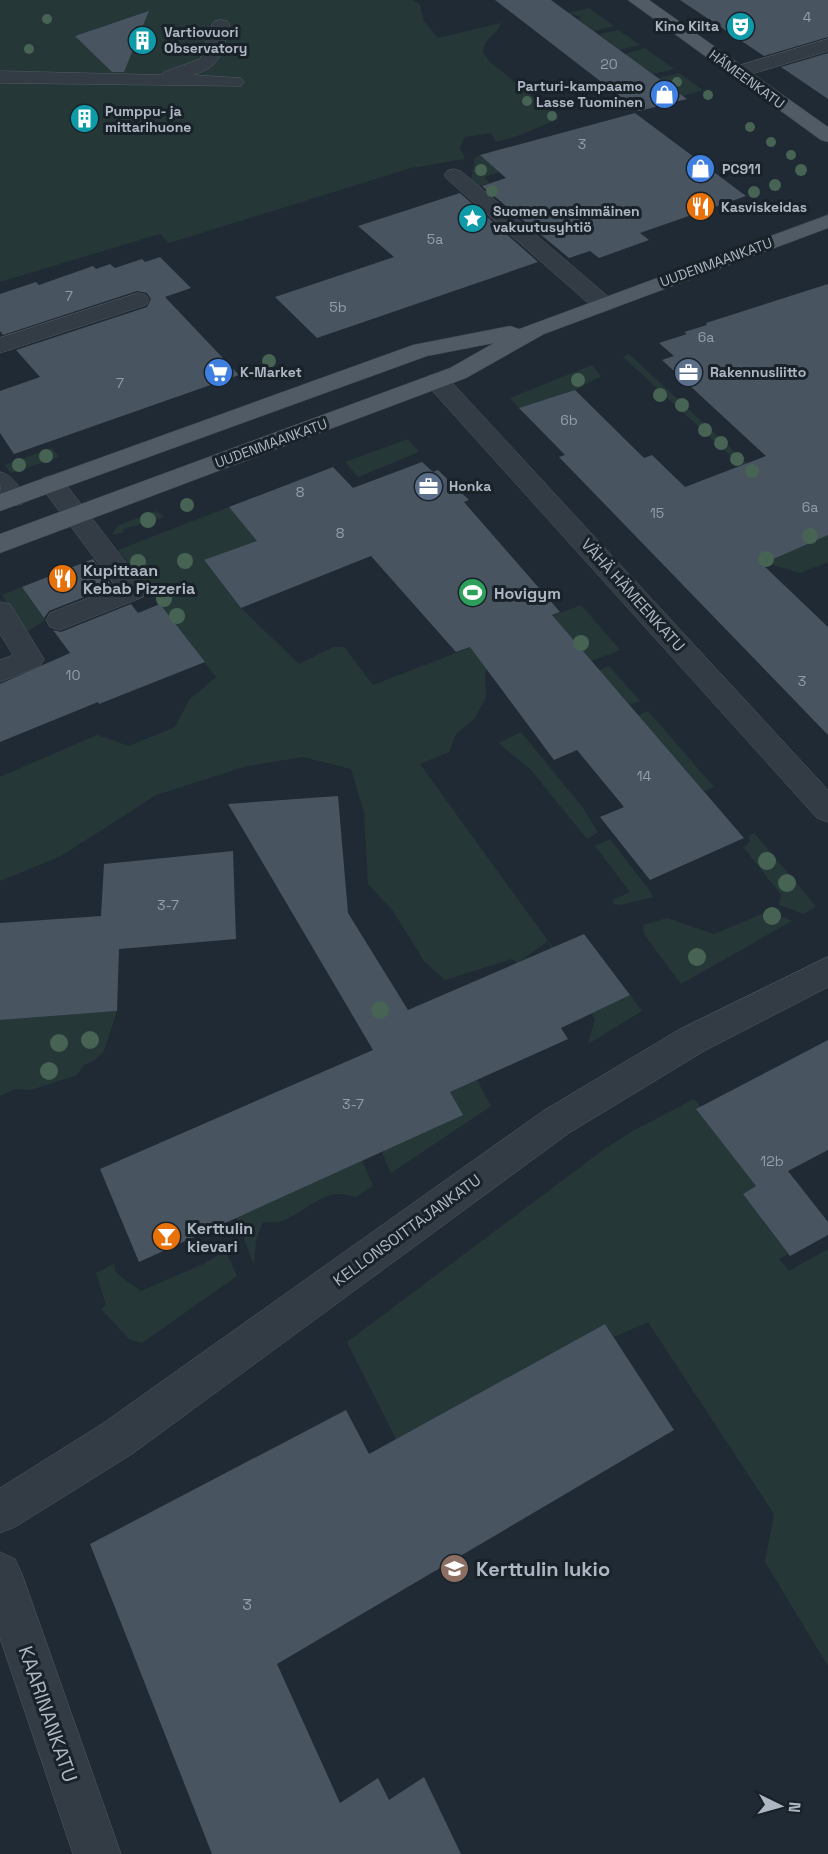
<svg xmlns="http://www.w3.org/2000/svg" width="828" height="1854" font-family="'Space Grotesk',sans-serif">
<rect width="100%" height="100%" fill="#202a34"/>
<!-- green -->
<path fill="#253837" d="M 0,0 L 413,0 L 420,4 L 423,20 L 438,38 L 501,23 C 497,35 484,38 483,52 L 489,61 L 558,117 L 558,119 L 515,137 L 496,142 L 491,133 L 465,137 L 460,147 L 465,159 L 411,168 L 169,243 L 160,234 L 0,282 Z
M 589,8 L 614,26 L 594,31 L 578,19 L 581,17 L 569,13 Z
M 619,30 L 640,45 L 620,50 L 599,34 Z
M 645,48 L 674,69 L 653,74 L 625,54 Z
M 679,73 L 703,90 L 683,96 L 659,78 Z
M 480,155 L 500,172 L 484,177 L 490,183 L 474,187 L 471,180 L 475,158 Z
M 629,354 L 825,536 L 828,535 L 828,562 L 800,573 L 766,563 L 751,544 L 803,523 L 623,357 Z
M 592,365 L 601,376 L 575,390 L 519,408 L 510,398 Z
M 408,439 L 419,452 L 358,477 L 345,462 Z
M 52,448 L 59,457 L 11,473 L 5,465 Z
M 229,507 L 257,541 L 204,561 L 241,608 L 299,664 L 333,647 L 344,647 L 373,685 L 581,605 L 620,650 L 584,664 L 493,655 L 485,674 L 486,697 L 475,718 L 456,734 L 449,752 L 420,764 L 598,1010 L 630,995 L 642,1011 L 588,1044 L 595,1019 L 558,966 L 548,941 L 518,963 L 512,959 L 445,980 L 424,961 L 393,911 L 368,884 L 364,812 L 351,769 L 303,757 L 247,766 L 156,795 L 61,856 L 0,881 L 0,777 L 97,735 L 129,746 L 175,727 L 189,700 L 216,677 L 118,550 Z
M 156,511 L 165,517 L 123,529 L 124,532 L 112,535 L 117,526 Z
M 22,587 L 45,620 L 26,632 L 2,595 Z
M 609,666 L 640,701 L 630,705 L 599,670 Z
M 648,711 L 714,787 L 704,791 L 638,715 Z
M 521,732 L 583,808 L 598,832 L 587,839 L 530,769 L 498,743 Z
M 754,833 L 816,906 L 804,914 L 779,905 L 781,895 L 744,848 L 750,841 L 748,836 Z
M 610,839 L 650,891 L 653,897 L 620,905 L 613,904 L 613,900 L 630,892 L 595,846 Z
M 769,911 L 792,921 L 681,984 L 644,934 L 643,925 L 667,918 L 714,934 Z
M 117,1011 L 104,1051 L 95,1060 L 84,1065 L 77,1075 L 31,1090 L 15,1089 L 0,1096 L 0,1020 Z
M 477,1080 L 491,1106 L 391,1173 L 382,1152 L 450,1092 Z
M 694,1099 L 701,1107 L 697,1110 L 756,1186 L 743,1194 L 788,1254 L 779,1259 L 789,1271 L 828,1249 L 828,1666 L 765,1562 L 774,1514 L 648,1322 L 614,1337 L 605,1324 L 396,1439 L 347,1342 L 603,1150 L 633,1131 Z
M 362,1160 L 373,1186 L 355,1197 C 325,1185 308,1211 282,1221 C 276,1223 269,1222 263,1222 L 256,1240 L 254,1265 L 236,1217 Z
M 226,1251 L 237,1276 L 142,1343 L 129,1339 L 101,1309 L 106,1305 L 96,1273 L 114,1264 L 116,1273 L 141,1291 L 203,1264 Z"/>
<!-- building -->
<path fill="#485460" d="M 495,0 L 551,0 L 687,99 L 639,111 Z
M 680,0 L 828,0 L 828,37 L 764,56 Z
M 149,11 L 124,72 L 112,72 L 75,36 Z
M 828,53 L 828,99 L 781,67 Z
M 635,113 L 746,196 L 640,233 L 649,240 L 599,258 L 590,251 L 569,258 L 482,186 L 506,178 L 480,155 Z
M 460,193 L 538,262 L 317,338 L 275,297 L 394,257 L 358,226 Z
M 160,257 L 191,288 L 165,297 L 239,375 L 14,454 L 0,433 L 0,391 L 40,377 L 16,350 L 147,307 L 151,299 L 147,293 L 137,291 L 3,335 L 0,331 L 0,294 L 36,282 L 39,285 L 93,266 L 96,269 L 110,264 L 115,268 L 142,259 L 145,262 Z
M 828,284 L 828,535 L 762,564 L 828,627 L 828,735 L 559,457 L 565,455 L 519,408 L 575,390 L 644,458 L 652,455 L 685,487 L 766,456 L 662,360 L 674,356 L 659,343 L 687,334 L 684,332 L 707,325 L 706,323 Z
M 422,462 L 433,472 L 438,470 L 469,500 L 464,502 L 560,612 L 552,615 L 744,838 L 650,880 L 600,817 L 624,807 L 577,750 L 554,760 L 470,647 L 456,652 L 371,556 L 241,608 L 204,560 L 257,541 L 229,507 L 333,467 L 353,488 Z
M 93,559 L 112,586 L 49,611 L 44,618 L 22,587 Z
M 131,604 L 138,613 L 160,604 L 205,662 L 99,704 L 98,702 L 0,742 L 0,684 L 70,653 L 53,630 L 61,632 Z
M 338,796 L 348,913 L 408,1010 L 584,934 L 630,995 L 561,1028 L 568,1039 L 450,1092 L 463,1115 L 139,1262 L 100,1169 L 373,1050 L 228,804 Z
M 233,851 L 236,939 L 119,949 L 117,1011 L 0,1020 L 0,923 L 101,916 L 104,864 Z
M 828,1040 L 828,1150 L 788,1171 L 828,1222 L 828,1235 L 790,1256 L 743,1194 L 756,1186 L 696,1109 Z
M 605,1324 L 674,1430 L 277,1664 L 340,1803 L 378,1778 L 389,1800 L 424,1777 L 461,1854 L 212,1854 L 90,1544 L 346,1410 L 369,1454 Z"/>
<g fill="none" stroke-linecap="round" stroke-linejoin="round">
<defs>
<path id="minor" d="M 221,20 L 227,21 L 230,25 C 221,52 223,66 193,75 L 241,78 L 244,82 L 241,86 L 0,83 L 0,71 L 162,75 L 164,72 L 200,59 L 212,25 L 215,21 Z
M 828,39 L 828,51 L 738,78 L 731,76 L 728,72 L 731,68 Z
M 454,169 L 461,171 L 611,299 L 614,304 L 611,309 L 603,311 L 595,309 L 447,179 L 444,175 L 447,171 Z
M 138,293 L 146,295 L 149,300 L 146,305 L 0,353 L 0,338 Z
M 437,374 L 446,376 L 828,790 L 828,822 L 817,818 L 428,386 L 425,381 L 428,376 Z
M 0,472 C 13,475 19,487 26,498 L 22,504 C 0,511 0,491 0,472 Z
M 52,476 L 61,478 L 147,590 L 143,597 L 60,630 L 50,627 L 46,620 L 50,613 L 116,587 L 39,484 L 43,478 Z
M 0,602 L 10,604 L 44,659 L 40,666 L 0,682 L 0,660 L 13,655 L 0,634 Z
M 828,957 L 828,987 L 704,1051 L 569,1133 L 132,1454 L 15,1527 L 0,1533 L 0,1488 L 102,1424 L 543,1111 L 680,1029 Z
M 0,1552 L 15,1559 L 22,1574 L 121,1854 L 73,1854 L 0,1638 Z"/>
<path id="major" d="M 628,0 L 649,0 L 828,127 L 828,142 L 821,140 Z
M 828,215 L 828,228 L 544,334 L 466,378 L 0,553 L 0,534 L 450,368 L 494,343 L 427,356 L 0,511 L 0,494 L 413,345 L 510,326 L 519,329 Z"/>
</defs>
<!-- minor casing -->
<use href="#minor" stroke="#515963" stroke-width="1"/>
<!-- major casing -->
<use href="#major" stroke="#3d454e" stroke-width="1"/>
<!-- minor -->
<use href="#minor" fill="#333c45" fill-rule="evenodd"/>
<!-- major -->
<use href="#major" fill="#515b65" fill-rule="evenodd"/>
</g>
<!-- trees -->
<g fill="#466354">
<circle cx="47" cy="19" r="5"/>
<circle cx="29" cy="49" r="5"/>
<circle cx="677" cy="82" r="5"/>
<circle cx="708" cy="95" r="5"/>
<circle cx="527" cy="101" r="5"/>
<circle cx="552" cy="116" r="5"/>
<circle cx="750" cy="127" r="5"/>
<circle cx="771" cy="142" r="5"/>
<circle cx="791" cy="155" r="5"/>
<circle cx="481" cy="170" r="6"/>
<circle cx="801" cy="170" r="6"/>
<circle cx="775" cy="185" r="6"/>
<circle cx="492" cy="191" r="6"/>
<circle cx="754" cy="192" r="6"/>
<circle cx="514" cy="212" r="6"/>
<circle cx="537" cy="229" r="6"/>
<circle cx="269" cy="361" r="7"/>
<circle cx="578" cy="380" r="7"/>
<circle cx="660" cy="395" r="7"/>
<circle cx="682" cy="405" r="7"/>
<circle cx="705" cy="430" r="7"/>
<circle cx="721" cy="443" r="7"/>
<circle cx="46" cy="456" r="7"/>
<circle cx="737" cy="459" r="7"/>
<circle cx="19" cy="465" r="7"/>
<circle cx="752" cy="471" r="7"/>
<circle cx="187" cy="505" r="7"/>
<circle cx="148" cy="520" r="8"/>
<circle cx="810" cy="536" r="8"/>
<circle cx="766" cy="559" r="8"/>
<circle cx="185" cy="561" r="8"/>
<circle cx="138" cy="562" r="8"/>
<circle cx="164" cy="599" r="8"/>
<circle cx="177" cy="616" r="8"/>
<circle cx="581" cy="643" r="8"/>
<circle cx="767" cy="861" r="9"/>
<circle cx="787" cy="883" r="9"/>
<circle cx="772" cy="916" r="9"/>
<circle cx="697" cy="957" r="9"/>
<circle cx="380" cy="1010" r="9"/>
<circle cx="90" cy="1040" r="9"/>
<circle cx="59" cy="1043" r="9"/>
<circle cx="49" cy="1071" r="9"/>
</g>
<!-- icons -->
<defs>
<symbol id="theatre-disc" viewBox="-11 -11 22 22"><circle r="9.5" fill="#0f9aa8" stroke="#192129"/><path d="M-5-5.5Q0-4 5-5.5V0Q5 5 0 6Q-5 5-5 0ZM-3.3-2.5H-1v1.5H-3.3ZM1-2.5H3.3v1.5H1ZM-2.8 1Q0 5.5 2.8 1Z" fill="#fff"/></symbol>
<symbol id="building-disc" viewBox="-11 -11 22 22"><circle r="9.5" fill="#0f9aa8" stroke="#192129"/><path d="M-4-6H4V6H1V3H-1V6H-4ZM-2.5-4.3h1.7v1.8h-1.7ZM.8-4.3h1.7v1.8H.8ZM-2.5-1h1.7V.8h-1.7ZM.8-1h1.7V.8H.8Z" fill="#fff"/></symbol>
<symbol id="shop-disc" viewBox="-11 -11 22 22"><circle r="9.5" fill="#3f7fe0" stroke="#192129"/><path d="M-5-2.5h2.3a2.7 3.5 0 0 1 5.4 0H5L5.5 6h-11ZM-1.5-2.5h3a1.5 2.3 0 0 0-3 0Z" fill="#fff"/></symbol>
<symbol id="restaurant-disc" viewBox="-11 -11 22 22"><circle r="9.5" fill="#e8710a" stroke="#192129"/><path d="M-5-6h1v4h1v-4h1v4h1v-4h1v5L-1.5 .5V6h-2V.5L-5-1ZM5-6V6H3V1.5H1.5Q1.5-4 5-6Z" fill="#fff"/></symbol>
<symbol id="sight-disc" viewBox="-11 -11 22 22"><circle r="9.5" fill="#0f9aa8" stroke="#192129"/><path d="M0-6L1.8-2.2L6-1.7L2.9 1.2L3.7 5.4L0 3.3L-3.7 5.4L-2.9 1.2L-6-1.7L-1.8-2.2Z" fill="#fff"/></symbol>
<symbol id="supermarket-disc" viewBox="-11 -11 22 22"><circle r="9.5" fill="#3f7fe0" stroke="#192129"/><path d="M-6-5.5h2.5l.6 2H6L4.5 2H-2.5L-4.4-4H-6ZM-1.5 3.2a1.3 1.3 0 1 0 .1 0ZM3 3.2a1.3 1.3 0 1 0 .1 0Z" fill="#fff"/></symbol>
<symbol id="office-disc" viewBox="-11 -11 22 22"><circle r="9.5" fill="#5c6f8a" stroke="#192129"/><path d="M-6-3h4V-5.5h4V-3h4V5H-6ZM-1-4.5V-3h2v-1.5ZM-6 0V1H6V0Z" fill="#fff"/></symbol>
<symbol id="stadium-disc" viewBox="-11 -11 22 22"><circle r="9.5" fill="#2e9e5b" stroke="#192129"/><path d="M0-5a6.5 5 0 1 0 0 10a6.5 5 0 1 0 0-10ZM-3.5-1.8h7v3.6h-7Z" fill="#fff"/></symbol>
<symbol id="bar-disc" viewBox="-11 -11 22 22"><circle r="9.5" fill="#e8710a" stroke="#192129"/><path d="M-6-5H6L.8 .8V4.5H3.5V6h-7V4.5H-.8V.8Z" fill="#fff"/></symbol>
<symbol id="school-disc" viewBox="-11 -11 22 22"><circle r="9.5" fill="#8d6e63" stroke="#192129"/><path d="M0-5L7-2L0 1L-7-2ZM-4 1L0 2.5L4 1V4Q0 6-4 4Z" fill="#fff"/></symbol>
</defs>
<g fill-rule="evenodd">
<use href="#theatre-disc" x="724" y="10" width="33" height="33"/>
<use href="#building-disc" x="126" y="24" width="33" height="33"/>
<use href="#shop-disc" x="648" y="78" width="33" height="33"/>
<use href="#building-disc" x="68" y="102" width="33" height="33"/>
<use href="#shop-disc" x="684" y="152" width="33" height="33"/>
<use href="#restaurant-disc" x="684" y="190" width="33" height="33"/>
<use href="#sight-disc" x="456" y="202" width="33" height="33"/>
<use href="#supermarket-disc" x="202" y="356" width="33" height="33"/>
<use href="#office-disc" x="672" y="356" width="33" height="33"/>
<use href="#office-disc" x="412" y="470" width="33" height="33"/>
<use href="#restaurant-disc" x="46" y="562" width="33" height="33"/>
<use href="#stadium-disc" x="456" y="576" width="33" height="33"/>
<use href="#bar-disc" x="150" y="1220" width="33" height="33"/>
<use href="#school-disc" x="438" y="1552" width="33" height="33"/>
</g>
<g text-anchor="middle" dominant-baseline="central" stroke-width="6" stroke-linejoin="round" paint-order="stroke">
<!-- number labels -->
<g font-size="14" fill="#949eaa">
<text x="807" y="17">4</text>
<text x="609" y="64">20</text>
<text x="582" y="144">3</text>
<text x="435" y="239">5a</text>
<text x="69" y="296">7</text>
<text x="338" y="307">5b</text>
<text x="706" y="337">6a</text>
<text x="120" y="383">7</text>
<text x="569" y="420">6b</text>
<text x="300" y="492">8</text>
<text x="810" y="507">6a</text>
<text x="657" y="513">15</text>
<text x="340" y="533">8</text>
<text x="73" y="675">10</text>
<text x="802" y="681">3</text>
<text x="644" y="776">14</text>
<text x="168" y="905">3-7</text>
<text x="353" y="1104">3-7</text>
<text x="772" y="1161">12b</text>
</g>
<!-- far-poi labels -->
<g font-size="14" font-weight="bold" fill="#adb6c2" stroke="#192129" text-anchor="start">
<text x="719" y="26" text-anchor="end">Kino Kilta</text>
<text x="164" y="32">Vartiovuori<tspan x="164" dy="16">Observatory</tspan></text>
<text x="643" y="86" text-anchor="end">Parturi-kampaamo<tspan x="643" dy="16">Lasse Tuominen</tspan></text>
<text x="105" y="111">Pumppu- ja<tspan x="105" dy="16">mittarihuone</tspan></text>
<text x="722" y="169">PC911</text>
<text x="721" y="207">Kasviskeidas</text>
<text x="493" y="211">Suomen ensimmäinen<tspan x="493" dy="16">vakuutusyhtiö</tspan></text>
<text x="240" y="372">K-Market</text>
<text x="710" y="372">Rakennusliitto</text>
<text x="449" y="486">Honka</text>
</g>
<!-- far-street labels -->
<g font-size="14" fill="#adb6c2" stroke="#192129">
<text transform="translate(747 79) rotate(36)">HÄMEENKATU</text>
<text transform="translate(716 262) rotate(-20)">UUDENMAANKATU</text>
<text transform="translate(271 443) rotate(-20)">UUDENMAANKATU</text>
</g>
<!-- poi labels -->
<g font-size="16" font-weight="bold" fill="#adb6c2" stroke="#192129" text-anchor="start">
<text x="83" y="570">Kupittaan<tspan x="83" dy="18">Kebab Pizzeria</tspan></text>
<text x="494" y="593">Hovigym</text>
<text x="187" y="1228">Kerttulin<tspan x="187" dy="18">kievari</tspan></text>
</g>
<!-- street labels -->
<g font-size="16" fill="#adb6c2" stroke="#192129">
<text transform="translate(633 595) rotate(48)">VÄHÄ HÄMEENKATU</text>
<text transform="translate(407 1230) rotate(-36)">KELLONSOITTAJANKATU</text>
</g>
<!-- near-number labels -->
<g font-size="16" fill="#949eaa">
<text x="247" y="1604">3</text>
</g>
<!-- near-poi labels -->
<g font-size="20" font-weight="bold" fill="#adb6c2" stroke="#192129" text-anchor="start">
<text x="476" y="1569">Kerttulin lukio</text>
</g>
<!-- near-street labels -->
<g font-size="20" fill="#adb6c2" stroke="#192129">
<text transform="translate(48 1714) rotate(71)">KAARINANKATU</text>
</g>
</g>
<!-- north arrow -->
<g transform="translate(780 1806) rotate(95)" stroke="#192129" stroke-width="4.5" paint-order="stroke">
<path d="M0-4.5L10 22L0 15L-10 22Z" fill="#adb6c2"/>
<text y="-9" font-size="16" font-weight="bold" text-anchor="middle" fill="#adb6c2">N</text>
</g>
</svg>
